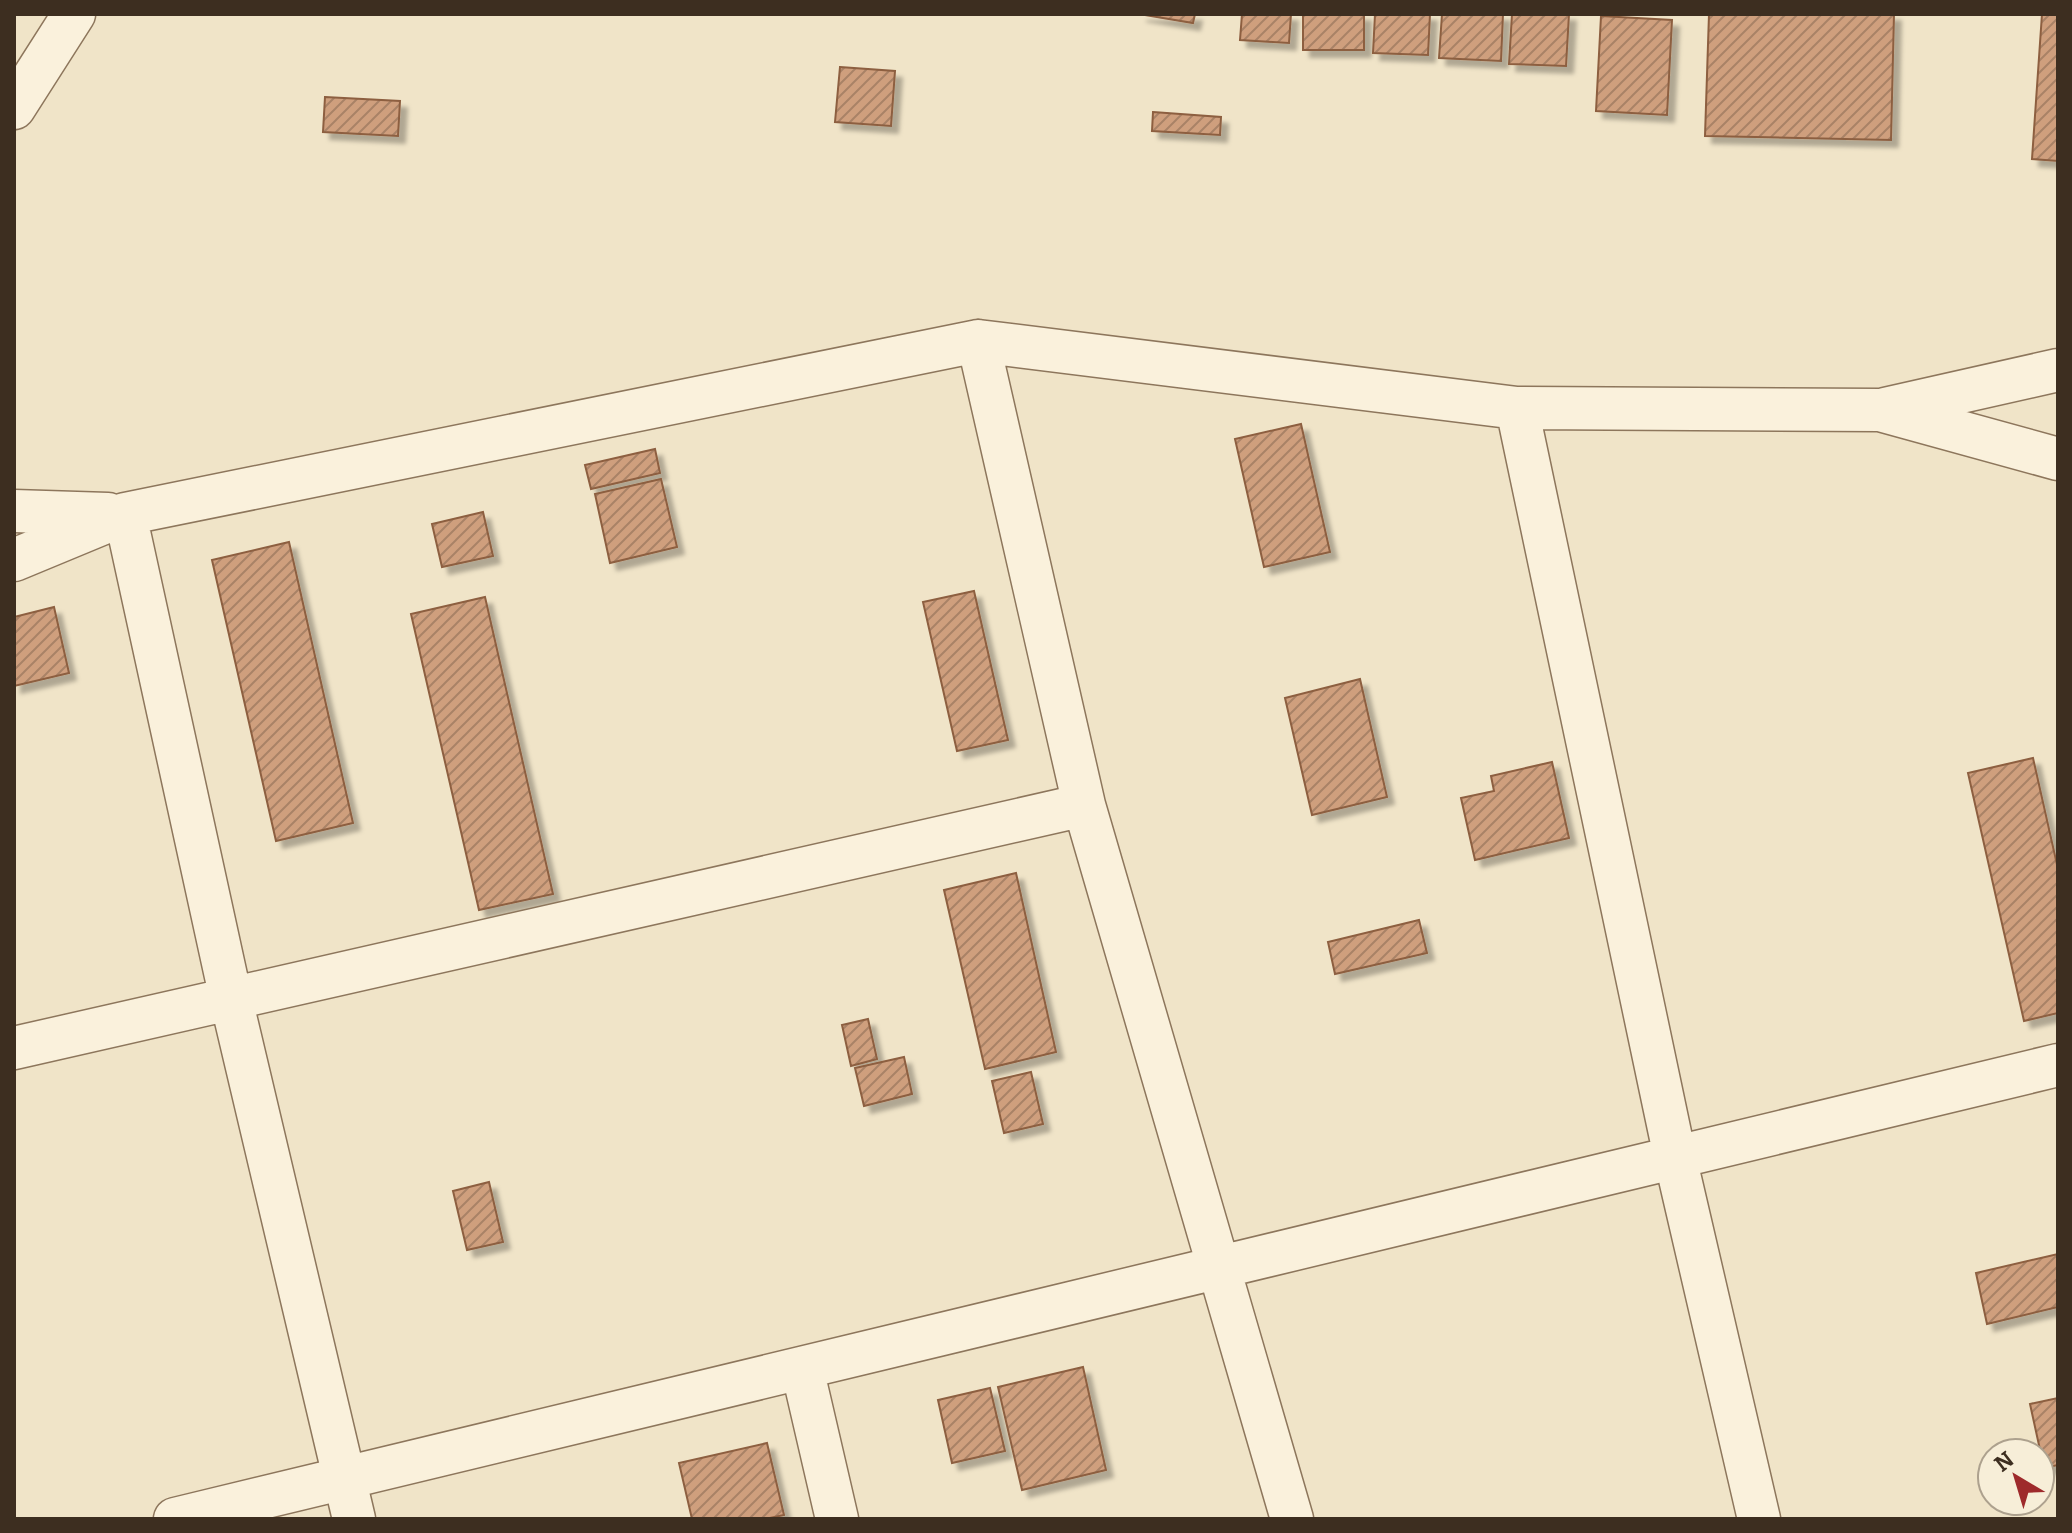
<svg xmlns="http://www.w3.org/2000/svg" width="2072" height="1533" font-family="Bitter,serif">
<defs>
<pattern id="building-hatch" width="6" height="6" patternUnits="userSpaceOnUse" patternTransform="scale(2)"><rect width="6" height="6" fill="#cf9f7d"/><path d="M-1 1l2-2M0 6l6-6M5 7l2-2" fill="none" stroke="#a98266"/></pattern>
<filter id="shadow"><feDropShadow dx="7" dy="7" stdDeviation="2" flood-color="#0004"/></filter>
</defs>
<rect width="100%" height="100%" fill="#f0e4c8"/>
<!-- building -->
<path fill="url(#building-hatch)" stroke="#8d5f41" stroke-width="2" filter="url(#shadow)" d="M 1139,14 L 1195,14 L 1193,23 Z
M 1242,14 L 1291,14 L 1289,43 L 1240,40 Z
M 1303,14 L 1364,14 L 1364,50 L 1303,50 Z
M 1375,14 L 1430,14 L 1428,55 L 1373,53 Z
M 1442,14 L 1503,14 L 1501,61 L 1439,58 Z
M 1512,14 L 1569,14 L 1566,66 L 1509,64 Z
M 1709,14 L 1894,14 L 1891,140 L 1705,136 Z
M 2042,14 L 2058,14 L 2058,161 L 2032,159 Z
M 1601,16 L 1672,20 L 1667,115 L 1596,111 Z
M 840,67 L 895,71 L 891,126 L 835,122 Z
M 325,97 L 400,101 L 398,136 L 323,132 Z
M 1153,112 L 1221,117 L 1220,135 L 1152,131 Z
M 1301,424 L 1330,552 L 1264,567 L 1235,439 Z
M 655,449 L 660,473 L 591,489 L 585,465 Z
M 661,479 L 677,547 L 610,563 L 595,494 Z
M 483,512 L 493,556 L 442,567 L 432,524 Z
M 289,542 L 353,823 L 276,841 L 212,560 Z
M 974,591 L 1008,740 L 957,751 L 923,602 Z
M 485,597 L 553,894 L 479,910 L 411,614 Z
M 54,607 L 69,673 L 14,686 L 14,617 Z
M 1360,679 L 1387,797 L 1312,815 L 1285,698 Z
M 2033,758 L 2058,869 L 2058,1013 L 2024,1021 L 1968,773 Z
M 1552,762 L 1569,838 L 1475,860 L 1461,798 L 1494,791 L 1491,776 Z
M 1016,873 L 1056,1052 L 985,1069 L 944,890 Z
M 1419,920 L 1427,953 L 1335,974 L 1328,942 Z
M 868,1019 L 877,1059 L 851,1066 L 842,1025 Z
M 904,1057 L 912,1094 L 864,1106 L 855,1068 Z
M 1031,1072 L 1043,1124 L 1004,1133 L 992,1081 Z
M 489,1182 L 503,1242 L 467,1250 L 453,1191 Z
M 2058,1254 L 2058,1307 L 1987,1324 L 1976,1273 Z
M 1083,1367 L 1106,1470 L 1022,1490 L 998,1387 Z
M 990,1388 L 1005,1451 L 952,1463 L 938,1400 Z
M 2058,1398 L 2058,1465 L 2044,1468 L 2030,1404 Z
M 767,1443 L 784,1515 L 765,1519 L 692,1519 L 679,1463 Z"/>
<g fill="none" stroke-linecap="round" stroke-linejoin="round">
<defs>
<path id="minor" d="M 14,108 L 74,14
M 978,341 L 1084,805 L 1292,1519
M 1517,408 L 1675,1157 L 1759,1519
M 1885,409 L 2058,370
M 14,511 L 108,514
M 125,514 L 231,999 L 354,1519
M 14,560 L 125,514 L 978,341 L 1517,408 L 1880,410 L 2058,459
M 14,1048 L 1084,805
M 802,1368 L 837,1519
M 175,1519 L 2058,1065"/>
</defs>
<!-- minor casing -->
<use href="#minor" stroke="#8d765c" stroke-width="45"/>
<!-- minor -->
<use href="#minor" stroke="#faf1dc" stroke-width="42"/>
</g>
<!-- border -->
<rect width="2072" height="1533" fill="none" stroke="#3d2e20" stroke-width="32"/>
<!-- north arrow -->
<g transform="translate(2016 1477) rotate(322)"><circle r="38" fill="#f7eed8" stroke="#ada18e" stroke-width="2"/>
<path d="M0-6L14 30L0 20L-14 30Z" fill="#9e2a2b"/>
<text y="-12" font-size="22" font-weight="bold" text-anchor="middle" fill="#3d2e20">N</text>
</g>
</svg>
